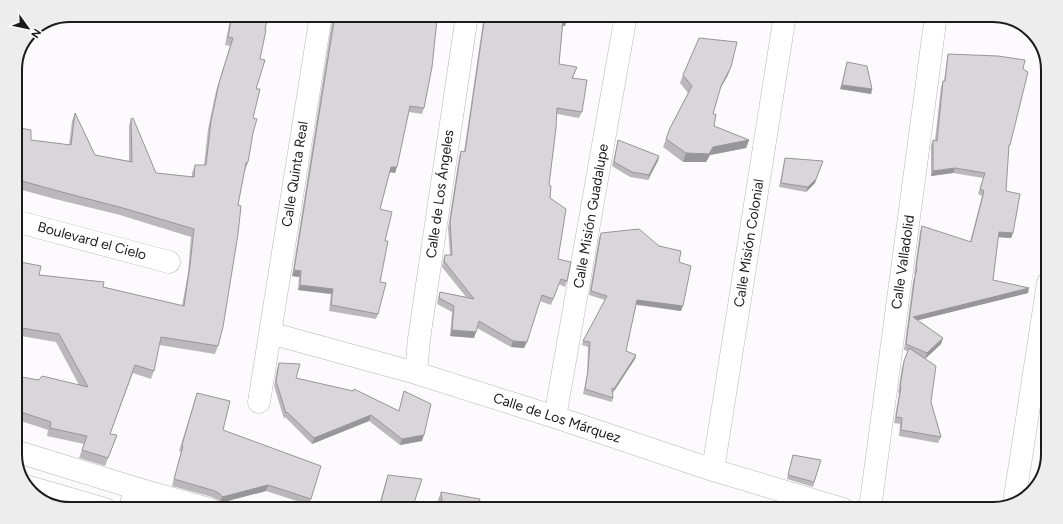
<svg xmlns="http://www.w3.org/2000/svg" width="1063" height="524" font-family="Figtree,sans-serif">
<rect width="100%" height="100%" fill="#fdfafd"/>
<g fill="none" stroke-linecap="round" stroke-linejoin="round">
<defs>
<path id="minor" d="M 15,221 L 169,262
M 270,333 L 416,373 L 555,417 L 713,470 L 843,509
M 416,373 L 419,339 L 467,15
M 259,402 L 321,15
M 555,417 L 626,15
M 15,451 L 135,488 L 209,509
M 713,470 L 785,15
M 26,486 L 105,509
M 1014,503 L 1048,283
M 130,509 L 135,488
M 870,509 L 936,15"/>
</defs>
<!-- minor casing -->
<use href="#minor" stroke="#b8b5b8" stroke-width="23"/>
<!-- minor -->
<use href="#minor" stroke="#fff" stroke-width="22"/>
</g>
<!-- wall -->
<path fill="#bab8bb" d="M 228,15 L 268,15 L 265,30 L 260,59 L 253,118 L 253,133 L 245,170 L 244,170 L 238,205 L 218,346 L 215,354 L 159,345 L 154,371 L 151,379 L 133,373 L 110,434 L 117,435 L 105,466 L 79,458 L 84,444 L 47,436 L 48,430 L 15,419 L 15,376 L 39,380 L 79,385 L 56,342 L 15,335 L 15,261 L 39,275 L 103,287 L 182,306 L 188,273 L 191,237 L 120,215 L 55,199 L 15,188 L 15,127 L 31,140 L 69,145 L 72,121 L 75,113 L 95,155 L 129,161 L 129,126 L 131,119 L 156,173 L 192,177 L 192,173 L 195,165 L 204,165 L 208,129 L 216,91 L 230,46 L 225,45 L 230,20 L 228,19 Z
M 333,15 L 398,15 L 424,108 L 422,114 L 409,112 L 395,173 L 390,172 L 380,209 L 385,241 L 380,282 L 378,314 L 376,319 L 329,311 L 331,294 L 298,290 L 299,277 L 292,276 Z
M 484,15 L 566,15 L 565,26 L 562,26 L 559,64 L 577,67 L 573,78 L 582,112 L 579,118 L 557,114 L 549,185 L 550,198 L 558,259 L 567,281 L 565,287 L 559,284 L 551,305 L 540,301 L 524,348 L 511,347 L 477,328 L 474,338 L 450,336 L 452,312 L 437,304 L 438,298 L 440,292 L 466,297 L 442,267 L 443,261 L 445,255 L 450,255 L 448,228 L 459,157 L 461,151 L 464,152 Z
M 948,54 L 1023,69 L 1008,149 L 1006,191 L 1013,233 L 1011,238 L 998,237 L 993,280 L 1028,293 L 918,320 L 943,338 L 941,344 L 925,359 L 931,402 L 941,437 L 938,443 L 899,436 L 900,424 L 894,423 L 899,393 L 898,393 L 902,367 L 908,351 L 904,350 L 913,281 L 915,274 L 914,274 L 920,231 L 922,226 L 970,242 L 982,196 L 978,194 L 983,178 L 953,173 L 931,176 L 931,145 L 933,140 L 935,140 L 941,87 L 943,81 L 944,81 L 947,59 Z
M 847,62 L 872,89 L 871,94 L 840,89 Z
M 683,75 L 728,75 L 719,91 L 713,114 L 714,126 L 749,140 L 746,148 L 710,155 L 706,162 L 683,162 L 663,147 L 670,128 L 688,93 L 680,83 Z
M 618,140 L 659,156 L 648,180 L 630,177 L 612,166 Z
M 785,158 L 815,183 L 806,192 L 779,187 L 784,162 Z
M 601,233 L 659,246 L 679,262 L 681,311 L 636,305 L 626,351 L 636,355 L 635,359 L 612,393 L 613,398 L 612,402 L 583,394 L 587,375 L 588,347 L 582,345 L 583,341 L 605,300 L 589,295 L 599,238 Z
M 279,363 L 296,378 L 399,411 L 402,397 L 404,391 L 422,441 L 400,445 L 369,421 L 312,444 L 285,417 L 284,419 L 274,386 L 277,369 Z
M 197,393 L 223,430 L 311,499 L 309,505 L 266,491 L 220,503 L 218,500 L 212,497 L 172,486 L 181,452 L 179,451 Z
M 793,455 L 821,460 L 813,487 L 787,479 Z
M 388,475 L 412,509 L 378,509 L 385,484 Z
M 441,492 L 478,509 L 439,509 L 438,500 Z"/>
<!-- shaded-wall -->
<path fill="#979698" d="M 563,20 L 567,20 L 565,26 L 560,26 Z
M 731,67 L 728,75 L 717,94 L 721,86 Z
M 842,85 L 872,89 L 871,94 L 840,89 Z
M 749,140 L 746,148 L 710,155 L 706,162 L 683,162 L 686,153 L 713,147 Z
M 659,156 L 658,161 L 648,180 L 649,175 Z
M 823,161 L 815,183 L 806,192 L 808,187 Z
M 248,162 L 245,170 L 243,171 L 246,163 Z
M 391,167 L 397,167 L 395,173 L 389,172 Z
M 955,168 L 953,173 L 931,176 L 933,171 Z
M 999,232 L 1013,233 L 1011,238 L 997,237 Z
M 294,270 L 301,271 L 299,277 L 292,276 Z
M 300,285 L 333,289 L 331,294 L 298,290 Z
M 1029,288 L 1028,293 L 911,322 L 913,317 Z
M 637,300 L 683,306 L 681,311 L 635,304 Z
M 452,330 L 476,332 L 474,338 L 450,336 Z
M 943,338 L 941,344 L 925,359 L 927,353 Z
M 513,341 L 527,342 L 524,348 L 511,347 Z
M 636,355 L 635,359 L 613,393 L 614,389 Z
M 371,415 L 369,421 L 312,444 L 314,438 Z
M 424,435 L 422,441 L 400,445 L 402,439 Z
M 268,485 L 266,491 L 220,503 L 222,497 Z"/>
<!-- building -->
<path fill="#d8d6d9" stroke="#979698" d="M 232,15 L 268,15 L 265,30 L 266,30 L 260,59 L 265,60 L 256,89 L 260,89 L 253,118 L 257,119 L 253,133 L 248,162 L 246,163 L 238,205 L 241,206 L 238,234 L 223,327 L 218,346 L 161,337 L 154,371 L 135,365 L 110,434 L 117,435 L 108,458 L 82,450 L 87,436 L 50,428 L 51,422 L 15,410 L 15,376 L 39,380 L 42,376 L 88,387 L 59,334 L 15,327 L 15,261 L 41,266 L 39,275 L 104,282 L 103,287 L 184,306 L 190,265 L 194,229 L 123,208 L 58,191 L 15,179 L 15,127 L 31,130 L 31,140 L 71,145 L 75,113 L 95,155 L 132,162 L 131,119 L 133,118 L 156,173 L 194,177 L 195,165 L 206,165 L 211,121 L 219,83 L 233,38 L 228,37 Z
M 335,15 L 398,15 L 437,20 L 432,67 L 424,108 L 410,106 L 397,167 L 391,167 L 380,209 L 392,212 L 385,241 L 388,241 L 380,282 L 386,283 L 378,314 L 331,305 L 333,289 L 300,285 L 301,271 L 294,270 Z
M 485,15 L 566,15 L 567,20 L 563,20 L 559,64 L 577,67 L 572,78 L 587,80 L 582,112 L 557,108 L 556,128 L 549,185 L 551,186 L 550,198 L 566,209 L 558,259 L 571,262 L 567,281 L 561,279 L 553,299 L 542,295 L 527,342 L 513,341 L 479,321 L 476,332 L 452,330 L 454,306 L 439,298 L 440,292 L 474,299 L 444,261 L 445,255 L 452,255 L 450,222 L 461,151 L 465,152 Z
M 699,38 L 737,42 L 731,67 L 721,86 L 713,114 L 716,114 L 714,126 L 749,140 L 713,147 L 709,154 L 686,153 L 666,139 L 670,128 L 692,86 L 683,75 Z
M 948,54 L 998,56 L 1025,60 L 1023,69 L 1028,72 L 1010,145 L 1009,145 L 1006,191 L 1020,194 L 1013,233 L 999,232 L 993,280 L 1029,288 L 913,317 L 943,338 L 927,353 L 906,344 L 915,276 L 917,269 L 916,268 L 922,226 L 971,242 L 984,191 L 980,189 L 985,173 L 955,168 L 933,171 L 933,140 L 937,141 L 943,81 L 945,81 Z
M 847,62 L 867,66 L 872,89 L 842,85 Z
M 618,140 L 659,156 L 649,175 L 632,172 L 614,162 Z
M 785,158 L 823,161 L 816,179 L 808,187 L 781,183 Z
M 639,229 L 659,246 L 681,251 L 679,262 L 691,266 L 683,306 L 637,300 L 626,351 L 636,355 L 614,389 L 612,388 L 613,398 L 585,389 L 588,370 L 590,342 L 583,341 L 607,296 L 591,291 L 601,233 Z
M 909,348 L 936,366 L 931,402 L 941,437 L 901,430 L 902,418 L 896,417 L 901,387 L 900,387 L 904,361 Z
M 279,363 L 300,364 L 296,378 L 353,391 L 354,389 L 399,411 L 404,391 L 431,404 L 424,435 L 402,439 L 371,415 L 314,438 L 287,412 L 286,413 L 276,381 Z
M 197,393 L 230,401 L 223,430 L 321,466 L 311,499 L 268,485 L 222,497 L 220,494 L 215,491 L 174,479 L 183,446 L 182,445 Z
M 793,455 L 821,460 L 814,482 L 788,475 Z
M 388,475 L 422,479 L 412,509 L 379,509 Z
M 441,492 L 480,499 L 478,509 L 443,509 Z"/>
<g text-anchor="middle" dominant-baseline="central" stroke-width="4" stroke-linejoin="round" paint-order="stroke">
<!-- street labels -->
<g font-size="14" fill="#1d1c1d" stroke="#fff">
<text transform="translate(295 174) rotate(-81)">Calle Quinta Real</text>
<text transform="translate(440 194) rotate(-82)">Calle de Los Ángeles</text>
<text transform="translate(591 216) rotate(-80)">Calle Misión Guadalupe</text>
<text transform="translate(92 241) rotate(15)">Boulevard el Cielo</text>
<text transform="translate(749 243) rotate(-81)">Calle Misión Colonial</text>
<text transform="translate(903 262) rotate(-82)">Calle Valladolid</text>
<text transform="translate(557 418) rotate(18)">Calle de Los Márquez</text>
</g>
</g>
<!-- crop -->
<path d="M0 0H1063V524H0ZM70 22H993A48 48 0 0 1 1041 70V454A48 48 0 0 1 993 502H70A48 48 0 0 1 22 454V70A48 48 0 0 1 70 22Z" fill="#ededed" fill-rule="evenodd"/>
<path fill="none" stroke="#1d1c1d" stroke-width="2" d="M70 22H993A48 48 0 0 1 1041 70V454A48 48 0 0 1 993 502H70A48 48 0 0 1 22 454V70A48 48 0 0 1 70 22Z"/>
<!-- north arrow -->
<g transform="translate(28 28) rotate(123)" stroke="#ffffff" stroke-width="3" paint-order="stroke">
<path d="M0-3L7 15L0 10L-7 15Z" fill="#1d1c1d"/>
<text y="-6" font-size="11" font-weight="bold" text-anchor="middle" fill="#1d1c1d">N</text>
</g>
</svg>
